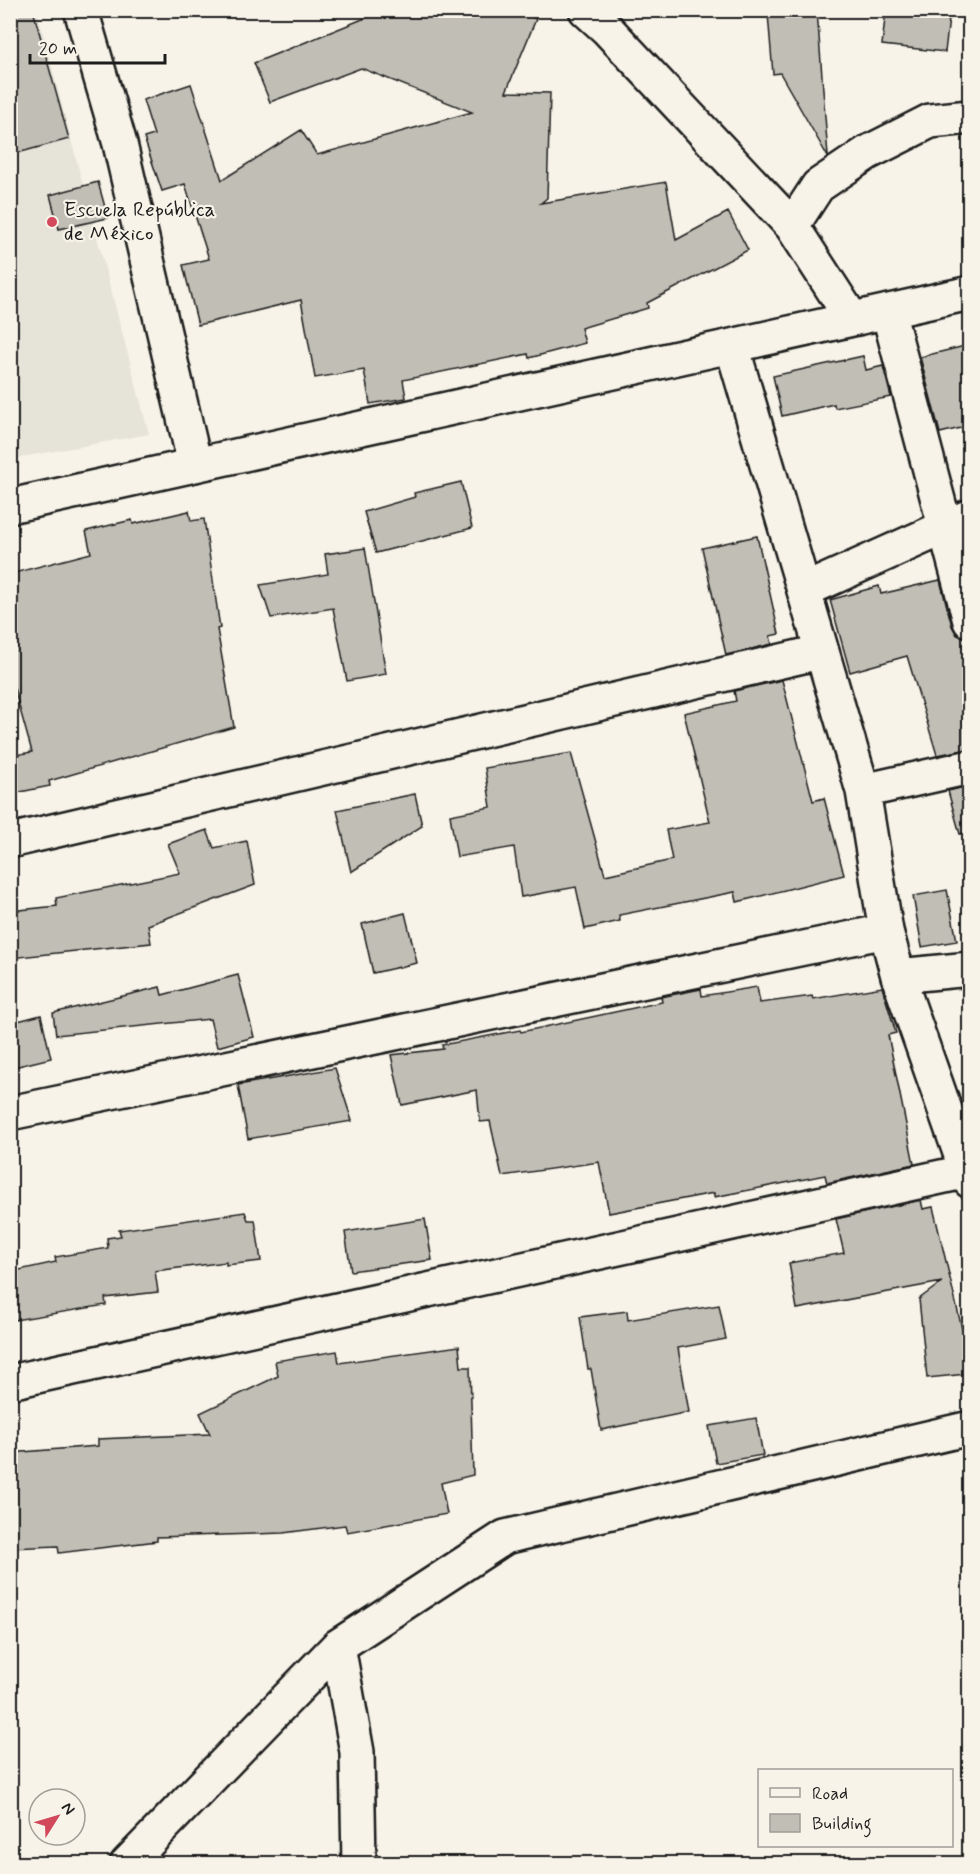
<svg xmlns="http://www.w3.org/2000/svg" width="980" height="1874" font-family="Mynerve,sans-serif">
<rect width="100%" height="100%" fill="#f7f3e8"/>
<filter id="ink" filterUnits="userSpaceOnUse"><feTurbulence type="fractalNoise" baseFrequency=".0167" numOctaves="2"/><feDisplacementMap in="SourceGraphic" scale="12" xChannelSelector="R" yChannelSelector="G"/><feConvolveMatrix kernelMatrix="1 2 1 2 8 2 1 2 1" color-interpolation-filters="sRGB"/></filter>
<g filter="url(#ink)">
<!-- built -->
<path fill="#e6e3d9" d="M 11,11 L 37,11 L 149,434 L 11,459 Z"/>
<!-- building -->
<path fill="#c0beb5" stroke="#1c1c1c" stroke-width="1.5" d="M 10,10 L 33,10 L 69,139 L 10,155 Z
M 385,10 L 517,10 L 536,19 L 506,92 L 550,93 L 547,198 L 541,203 L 666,182 L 676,240 L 728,212 L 748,250 L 647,303 L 648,308 L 581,328 L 585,343 L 529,358 L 528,354 L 403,380 L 406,398 L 370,404 L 364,370 L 315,378 L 301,300 L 198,325 L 183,265 L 209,259 L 185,184 L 162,191 L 144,138 L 154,135 L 143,100 L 191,84 L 222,180 L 301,130 L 317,155 L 472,112 L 361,68 L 270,102 L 254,63 Z
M 817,10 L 828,156 L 828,157 L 780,73 L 773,74 L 768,14 Z
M 886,10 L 950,10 L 945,52 L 882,45 Z
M 98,182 L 108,218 L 59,229 L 50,195 Z
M 969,345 L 969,426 L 940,433 L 920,357 Z
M 863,356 L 866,370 L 883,366 L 891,397 L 835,408 L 834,404 L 782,416 L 773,376 Z
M 461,482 L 472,528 L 376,553 L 364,512 L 415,497 L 414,493 Z
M 189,511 L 191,521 L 204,519 L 220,628 L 217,629 L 234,727 L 49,781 L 50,786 L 10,794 L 10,756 L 32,752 L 10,674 L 10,574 L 91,553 L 86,531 L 132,520 L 133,524 Z
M 757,536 L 779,634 L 770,636 L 772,644 L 726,655 L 702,548 Z
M 365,548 L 386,674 L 347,681 L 333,608 L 271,618 L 260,585 L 328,574 L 325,554 Z
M 940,580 L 952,626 L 957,635 L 969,639 L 969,749 L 937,755 L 907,656 L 850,672 L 830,600 L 879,586 L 881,594 Z
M 782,680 L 813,801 L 824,798 L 844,875 L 737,902 L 735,892 L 619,915 L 620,921 L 585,929 L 576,887 L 521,897 L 514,847 L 457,857 L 450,815 L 491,807 L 485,768 L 571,753 L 605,875 L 672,860 L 666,830 L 710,822 L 684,713 L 736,701 L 734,691 Z
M 969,786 L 969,832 L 960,834 L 948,791 Z
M 415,794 L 422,826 L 351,872 L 337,810 Z
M 207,830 L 214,848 L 247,841 L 255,885 L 148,925 L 151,943 L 10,958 L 10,911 L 57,906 L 56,898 L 180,873 L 168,844 Z
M 947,890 L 957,941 L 922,947 L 913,896 Z
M 405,913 L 417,963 L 373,973 L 362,924 Z
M 238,975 L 254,1037 L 217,1047 L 210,1019 L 56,1035 L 53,1013 L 160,987 L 162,995 Z
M 757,987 L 760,1003 L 812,996 L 813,999 L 882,987 L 896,1033 L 888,1035 L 914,1164 L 827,1183 L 825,1175 L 714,1197 L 714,1193 L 609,1213 L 599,1162 L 502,1176 L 490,1121 L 480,1122 L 477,1090 L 402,1105 L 391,1055 L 443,1049 L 442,1045 L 520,1030 L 521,1032 L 662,1002 L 661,997 L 701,989 L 702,996 Z
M 41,1015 L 51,1058 L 10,1068 L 10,1023 Z
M 335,1068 L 352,1121 L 248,1139 L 238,1085 Z
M 921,1200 L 923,1209 L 933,1207 L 963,1333 L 967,1374 L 927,1378 L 919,1299 L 942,1282 L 797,1309 L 789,1263 L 844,1253 L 836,1219 Z
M 245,1212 L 248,1220 L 255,1220 L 261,1261 L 226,1265 L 226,1262 L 155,1271 L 158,1292 L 105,1298 L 106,1305 L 15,1320 L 10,1301 L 10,1272 L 56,1262 L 55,1257 L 108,1248 L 107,1238 L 121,1236 L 119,1230 Z
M 425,1219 L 432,1260 L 351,1271 L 345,1232 Z
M 719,1305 L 726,1339 L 678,1348 L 689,1412 L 601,1430 L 591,1369 L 588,1369 L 580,1317 L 627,1311 L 628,1320 Z
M 459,1346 L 461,1367 L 470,1367 L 473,1475 L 441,1483 L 447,1514 L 347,1532 L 345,1525 L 283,1533 L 157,1537 L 157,1541 L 59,1553 L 58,1546 L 10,1548 L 10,1453 L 98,1446 L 98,1439 L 210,1434 L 200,1413 L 278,1376 L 275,1361 L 337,1351 L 339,1363 Z
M 756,1418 L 763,1455 L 716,1463 L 709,1426 Z"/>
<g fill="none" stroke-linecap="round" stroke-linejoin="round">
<defs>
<path id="minor" d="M 81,10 L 120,144 L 195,465
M 586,10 L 607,29 L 792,226 L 852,319
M 792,226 L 818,186 L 867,153 L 930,121 L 970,117
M 888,311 L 970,621
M 732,346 L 863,791 L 886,931 L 898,976 L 970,1181
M 10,506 L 970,293
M 805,590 L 970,516
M 863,791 L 970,767
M 10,841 L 820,652
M 898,976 L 970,969
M 10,1113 L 886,931
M 10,1382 L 968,1171
M 338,1646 L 357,1752 L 359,1864
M 127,1864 L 338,1646 L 505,1537 L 970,1428"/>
</defs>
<!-- minor casing -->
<use href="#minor" stroke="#1c1c1c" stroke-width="38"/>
<!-- minor -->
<use href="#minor" stroke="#f7f3e8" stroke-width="33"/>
</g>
</g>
<!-- markers -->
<circle fill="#d1495b" stroke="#f7f3e8" stroke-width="2" cx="52" cy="222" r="6"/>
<g text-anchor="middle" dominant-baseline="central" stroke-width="4.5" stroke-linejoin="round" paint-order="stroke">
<!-- poi labels -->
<g font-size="21" fill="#1c1c1c" stroke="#f7f3e8" text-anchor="start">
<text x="64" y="210">Escuela República<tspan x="64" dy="24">de México</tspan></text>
</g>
</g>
<!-- margin -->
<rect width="980" height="1874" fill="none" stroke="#f7f3e8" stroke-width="36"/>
<rect x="18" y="18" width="944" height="1838" fill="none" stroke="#1c1c1c" stroke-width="2" filter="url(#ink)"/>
<!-- legend -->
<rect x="758" y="1769" width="195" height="78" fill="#f7f3e8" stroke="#9f9d96" stroke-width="1.5"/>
<rect x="770" y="1788" width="30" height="9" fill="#f7f3e8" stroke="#9f9d96" stroke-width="1.5"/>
<text x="812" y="1799" font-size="18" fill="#1c1c1c">Road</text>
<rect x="770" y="1814" width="30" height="18" fill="#c0beb5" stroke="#9f9d96" stroke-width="1.5"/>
<text x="812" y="1829" font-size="18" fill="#1c1c1c">Building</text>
<!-- north arrow -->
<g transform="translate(57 1817) rotate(53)"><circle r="28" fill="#f7f3e8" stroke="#9f9d96" stroke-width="1.5"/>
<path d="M0-4.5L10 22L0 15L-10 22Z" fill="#d1495b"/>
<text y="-9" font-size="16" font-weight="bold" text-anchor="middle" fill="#1c1c1c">N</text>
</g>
<!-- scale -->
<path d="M30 54v9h135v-9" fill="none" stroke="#1c1c1c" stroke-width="3"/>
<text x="39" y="54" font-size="18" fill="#1c1c1c" stroke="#f7f3e8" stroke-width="4.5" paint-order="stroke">20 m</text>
</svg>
